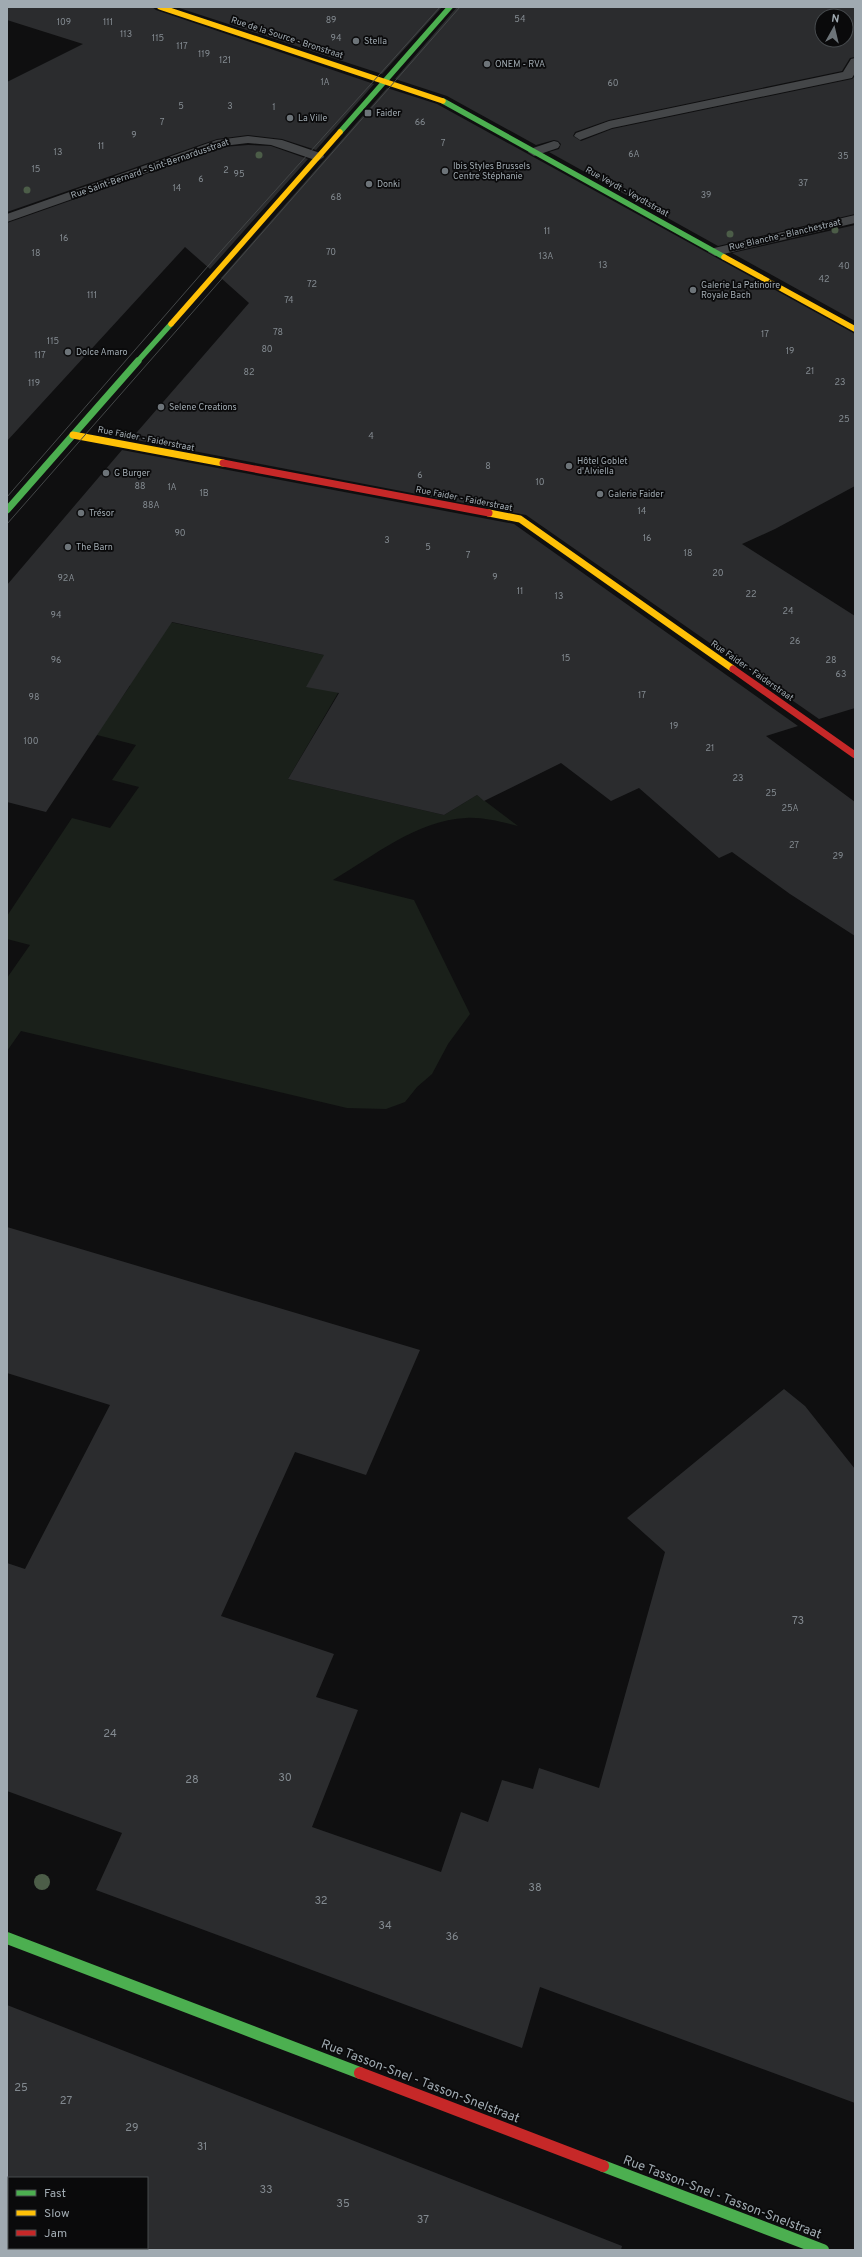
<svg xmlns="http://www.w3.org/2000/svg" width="862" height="2257" font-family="Overpass,sans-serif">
<rect width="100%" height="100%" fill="#0f0f10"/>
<!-- green -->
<path fill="#1a201a" d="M 110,609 L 324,655 L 338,693 L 288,779 L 444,815 L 477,795 L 518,826 C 501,822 484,817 466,818 C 417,820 374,856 333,880 L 414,900 L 470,1014 L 448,1044 L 432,1074 L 417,1087 L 405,1102 L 386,1109 L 347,1108 L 21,1031 L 7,1051 L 7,978 L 30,945 L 7,939 L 7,916 L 72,818 L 110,828 L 139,787 L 112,780 L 136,745 L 66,727 L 83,693 L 120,700 L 130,686 Z"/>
<!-- building -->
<path fill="#2b2c2e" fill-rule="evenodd" d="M 7,7 L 152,7 L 156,10 L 374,84 L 316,150 L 282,139 L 248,135 L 217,139 L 7,212 L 7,82 L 83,44 L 7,20 Z
M 176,7 L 442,7 L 382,74 Z
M 457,7 L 855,7 L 855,57 L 850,58 L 842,71 L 609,120 L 575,132 L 573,136 L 581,141 L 612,129 L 852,79 L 855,76 L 855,214 L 718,246 L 549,152 L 559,149 L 561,144 L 558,141 L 554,140 L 536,145 L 447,96 L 395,79 ZM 822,16 L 846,16 L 846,40 L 822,40 Z
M 387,88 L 437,104 L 855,334 L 855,486 L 775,529 L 742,544 L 855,616 L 855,708 L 819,719 L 526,515 L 131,439 L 249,303 L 221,278 Z
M 248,145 L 271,146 L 308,159 L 210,269 L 185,247 L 7,441 L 7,223 L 223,147 Z
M 855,225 L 855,321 L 732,253 Z
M 122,450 L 514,524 L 798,726 L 766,736 L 855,802 L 855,936 L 790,894 L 732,852 L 719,858 L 639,788 L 611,801 L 561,763 L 484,801 L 477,795 L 444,815 L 288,779 L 339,693 L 306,687 L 324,655 L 172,622 L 46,812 L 7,802 L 7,585 Z
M 7,1227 L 420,1350 L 366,1475 L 295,1452 L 221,1616 L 334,1654 L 316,1697 L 358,1710 L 312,1827 L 441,1872 L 461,1812 L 488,1822 L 502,1780 L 533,1789 L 539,1768 L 599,1788 L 665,1552 L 627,1518 L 784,1389 L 805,1406 L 855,1469 L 855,2103 L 540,1987 L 522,2048 L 96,1890 L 122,1833 L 7,1791 L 7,1563 L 25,1569 L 110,1405 L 7,1373 Z
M 7,2005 L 622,2246 L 621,2250 L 7,2250 ZM 9,2178 L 147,2178 L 147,2248 L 9,2248 Z"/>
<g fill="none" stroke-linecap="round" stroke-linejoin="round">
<!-- lane -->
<path fill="#444648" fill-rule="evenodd" d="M 855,58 L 855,73 L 852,78 L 612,128 L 580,140 L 574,136 L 576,133 L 609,121 L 843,72 L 851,59 Z
M 554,141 L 558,142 L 560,145 L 558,148 L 534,156 L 528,152 L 530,149 Z"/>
<!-- street -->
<path fill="#444648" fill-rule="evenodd" d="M 248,136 L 282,140 L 323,154 L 324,157 L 318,161 L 271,145 L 248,143 L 223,146 L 7,222 L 7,214 L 217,140 Z
M 855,215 L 855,223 L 715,256 L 708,252 L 710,249 Z"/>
<!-- fast-far2 -->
<path stroke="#4caf50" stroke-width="5.5" d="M 443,101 L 724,257
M 340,132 L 450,7
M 137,362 L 171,324"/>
<!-- fast-far1 -->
<path stroke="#4caf50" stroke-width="7" d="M 7,510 L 138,361"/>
<!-- fast -->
<path stroke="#4caf50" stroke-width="12" d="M 7,1938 L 360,2073
M 603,2166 L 823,2250"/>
<!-- slow-far1 -->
<path stroke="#ffc107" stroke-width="5.5" d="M 160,7 L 443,101
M 724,257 L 855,329
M 171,324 L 340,132"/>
<!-- slow -->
<path stroke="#ffc107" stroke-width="7" d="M 73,435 L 223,463
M 489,513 L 520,519 L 733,669"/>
<!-- jam-far1 -->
<path stroke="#c62828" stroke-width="7" d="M 223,463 L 489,513
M 733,669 L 855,755"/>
<!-- jam -->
<path stroke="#c62828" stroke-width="12" d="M 360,2073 L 603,2166"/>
<!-- tram -->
<path stroke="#444748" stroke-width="1" d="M 7,497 L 222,250 L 440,7
M 7,524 L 460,7"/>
</g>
<!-- trees -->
<g fill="#4c5d48">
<circle cx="259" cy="155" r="3.5"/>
<circle cx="27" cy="190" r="3.5"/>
<circle cx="835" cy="230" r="3.5"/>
<circle cx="730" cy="234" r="3.5"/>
<circle cx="42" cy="1882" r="8"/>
</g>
<!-- markers -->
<g fill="#6d7479" stroke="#0a0a0b" stroke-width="1.5">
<circle cx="356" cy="41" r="4"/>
<circle cx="487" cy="64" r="4"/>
<rect x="364" y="109" width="8" height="8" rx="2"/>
<circle cx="290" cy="118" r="4"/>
<circle cx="445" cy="171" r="4"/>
<circle cx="369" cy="184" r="4"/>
<circle cx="693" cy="290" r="4"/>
<circle cx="68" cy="352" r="4"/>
<circle cx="161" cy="407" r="4"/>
<circle cx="569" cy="466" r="4"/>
<circle cx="106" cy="473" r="4"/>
<circle cx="600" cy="494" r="4"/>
<circle cx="81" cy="513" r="4"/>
<circle cx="68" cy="547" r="4"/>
</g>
<g text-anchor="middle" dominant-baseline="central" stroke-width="3.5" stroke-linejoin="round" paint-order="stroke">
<!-- number labels -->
<g font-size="9" fill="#838a90">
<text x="520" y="19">54</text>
<text x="331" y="20">89</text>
<text x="64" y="22">109</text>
<text x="108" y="22">111</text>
<text x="126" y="34">113</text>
<text x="158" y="38">115</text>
<text x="336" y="38">94</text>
<text x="182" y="46">117</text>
<text x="204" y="54">119</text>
<text x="225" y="60">121</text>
<text x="325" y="82">1A</text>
<text x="613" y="83">60</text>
<text x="181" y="106">5</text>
<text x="230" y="106">3</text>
<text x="274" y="107">1</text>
<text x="162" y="122">7</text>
<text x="420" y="122">66</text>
<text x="134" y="135">9</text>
<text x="443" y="143">7</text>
<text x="101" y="146">11</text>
<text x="58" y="152">13</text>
<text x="634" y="154">6A</text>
<text x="843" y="156">35</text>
<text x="36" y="169">15</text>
<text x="226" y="170">2</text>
<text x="239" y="174">95</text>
<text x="201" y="179">6</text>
<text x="803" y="183">37</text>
<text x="177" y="188">14</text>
<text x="706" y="195">39</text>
<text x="336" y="197">68</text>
<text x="547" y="231">11</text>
<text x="64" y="238">16</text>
<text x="331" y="252">70</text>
<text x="36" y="253">18</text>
<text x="546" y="256">13A</text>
<text x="603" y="265">13</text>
<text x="844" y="266">40</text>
<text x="824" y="279">42</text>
<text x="312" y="284">72</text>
<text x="92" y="295">111</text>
<text x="289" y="300">74</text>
<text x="278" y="332">78</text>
<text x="765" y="334">17</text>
<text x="53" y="341">115</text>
<text x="267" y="349">80</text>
<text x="790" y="351">19</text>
<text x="40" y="355">117</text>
<text x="810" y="371">21</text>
<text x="249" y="372">82</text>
<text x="840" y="382">23</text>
<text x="34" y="383">119</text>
<text x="844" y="419">25</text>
<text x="371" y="436">4</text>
<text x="488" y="466">8</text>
<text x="420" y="475">6</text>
<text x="540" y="482">10</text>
<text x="140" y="486">88</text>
<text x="172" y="487">1A</text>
<text x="204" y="493">1B</text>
<text x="151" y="505">88A</text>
<text x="642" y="511">14</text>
<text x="180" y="533">90</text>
<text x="647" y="538">16</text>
<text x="387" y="540">3</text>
<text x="428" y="547">5</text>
<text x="688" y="553">18</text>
<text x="468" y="555">7</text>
<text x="718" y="573">20</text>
<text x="495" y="577">9</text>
<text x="66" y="578">92A</text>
<text x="520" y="591">11</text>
<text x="751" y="594">22</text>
<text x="559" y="596">13</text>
<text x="788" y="611">24</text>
<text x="56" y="615">94</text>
<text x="795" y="641">26</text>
<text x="566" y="658">15</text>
<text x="56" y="660">96</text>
<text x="831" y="660">28</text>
<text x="841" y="674">63</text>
<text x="642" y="695">17</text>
<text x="34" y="697">98</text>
<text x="674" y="726">19</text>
<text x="31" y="741">100</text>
<text x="710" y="748">21</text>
<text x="738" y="778">23</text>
<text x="771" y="793">25</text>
<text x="790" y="808">25A</text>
<text x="794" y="845">27</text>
<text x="838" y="856">29</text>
</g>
<!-- far-street labels -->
<g font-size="9" fill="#a0aab1" stroke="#0a0a0b">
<text transform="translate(287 38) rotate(18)">Rue de la Source - Bronstraat</text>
<text transform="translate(150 169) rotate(-19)">Rue Saint-Bernard - Sint-Bernardusstraat</text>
<text transform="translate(627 192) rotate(29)">Rue Veydt - Veydtstraat</text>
<text transform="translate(785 235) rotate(-13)">Rue Blanche - Blanchestraat</text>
<text transform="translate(146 439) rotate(11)">Rue Faider - Faiderstraat</text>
<text transform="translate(464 499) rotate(11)">Rue Faider - Faiderstraat</text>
<text transform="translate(752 671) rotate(35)">Rue Faider - Faiderstraat</text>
</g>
<!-- far-poi labels -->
<g font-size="9" fill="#a0aab1" stroke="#0a0a0b" text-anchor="start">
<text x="364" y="41">Stella</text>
<text x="495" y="64">ONEM - RVA</text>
<text x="376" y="113">Faider</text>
<text x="298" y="118">La Ville</text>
<text x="453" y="166">Ibis Styles Brussels<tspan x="453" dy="10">Centre Stéphanie</tspan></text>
<text x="377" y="184">Donki</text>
<text x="701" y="285">Galerie La Patinoire<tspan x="701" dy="10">Royale Bach</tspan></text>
<text x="76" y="352">Dolce Amaro</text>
<text x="169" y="407">Selene Creations</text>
<text x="577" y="461">Hôtel Goblet<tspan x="577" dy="10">d'Alviella</tspan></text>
<text x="114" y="473">G Burger</text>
<text x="608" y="494">Galerie Faider</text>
<text x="89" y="513">Trésor</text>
<text x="76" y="547">The Barn</text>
</g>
<!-- near-number labels -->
<g font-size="11" fill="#838a90">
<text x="798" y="1621">73</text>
<text x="110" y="1734">24</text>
<text x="285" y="1778">30</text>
<text x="192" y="1780">28</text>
<text x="535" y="1888">38</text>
<text x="321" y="1901">32</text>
<text x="385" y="1926">34</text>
<text x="452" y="1937">36</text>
<text x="21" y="2088">25</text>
<text x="66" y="2101">27</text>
<text x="132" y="2128">29</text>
<text x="202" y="2147">31</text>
<text x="266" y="2190">33</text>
<text x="343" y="2204">35</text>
<text x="423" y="2220">37</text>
</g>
<!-- near-street labels -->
<g font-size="13" fill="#a0aab1" stroke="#0a0a0b">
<text transform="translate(420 2082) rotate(21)">Rue Tasson-Snel - Tasson-Snelstraat</text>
<text transform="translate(722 2198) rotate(21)">Rue Tasson-Snel - Tasson-Snelstraat</text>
</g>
</g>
<!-- border -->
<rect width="862" height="2257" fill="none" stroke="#a0aab1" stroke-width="16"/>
<!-- legend -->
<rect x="8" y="2177" width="140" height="72" fill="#0a0a0b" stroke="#464a4d"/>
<rect x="16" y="2190" width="20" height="6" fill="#4caf50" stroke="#464a4d"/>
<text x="44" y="2197" font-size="12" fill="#a0aab1">Fast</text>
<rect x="16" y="2210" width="20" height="6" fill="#ffc107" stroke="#464a4d"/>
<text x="44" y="2217" font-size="12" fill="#a0aab1">Slow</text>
<rect x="16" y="2230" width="20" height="6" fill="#c62828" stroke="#464a4d"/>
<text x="44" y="2237" font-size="12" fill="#a0aab1">Jam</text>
<!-- north arrow -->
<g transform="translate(834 28) rotate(8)"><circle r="19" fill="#0a0a0b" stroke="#464a4d"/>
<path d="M0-3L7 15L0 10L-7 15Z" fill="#6d7479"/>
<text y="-6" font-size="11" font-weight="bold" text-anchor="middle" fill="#a0aab1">N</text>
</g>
</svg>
